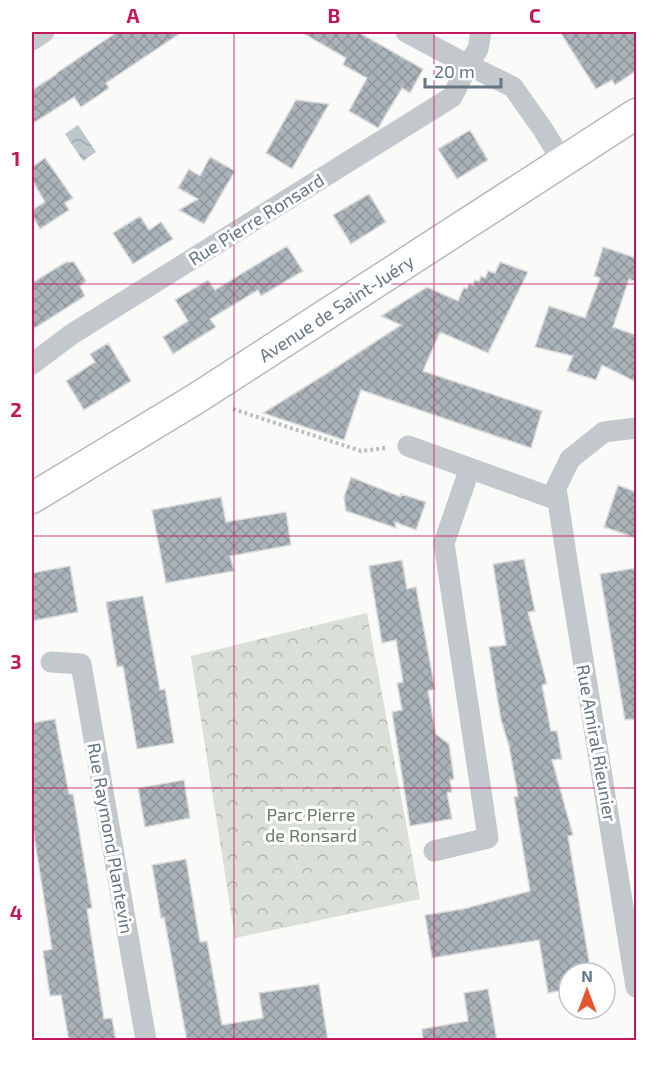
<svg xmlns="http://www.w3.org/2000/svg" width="668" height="1072" font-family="'Exo 2',sans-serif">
<defs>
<pattern id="park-crowns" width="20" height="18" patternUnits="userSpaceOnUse" patternTransform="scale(1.5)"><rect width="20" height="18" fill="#dadfd7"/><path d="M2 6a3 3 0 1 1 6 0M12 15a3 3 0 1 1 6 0" fill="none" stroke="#b4b9b4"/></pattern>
<pattern id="water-waves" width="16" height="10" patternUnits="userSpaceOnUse" patternTransform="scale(1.5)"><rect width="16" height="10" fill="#bbc7cb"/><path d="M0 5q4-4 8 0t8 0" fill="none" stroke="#9ca6aa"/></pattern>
<pattern id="building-cross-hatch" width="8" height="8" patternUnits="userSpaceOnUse" patternTransform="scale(1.5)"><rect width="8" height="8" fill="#aab3b9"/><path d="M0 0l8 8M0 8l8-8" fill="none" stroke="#8e969c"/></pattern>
</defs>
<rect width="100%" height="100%" fill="#fafaf8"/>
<!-- park -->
<path fill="url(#park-crowns)" d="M 367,613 L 420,899 L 235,938 L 191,656 Z"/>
<!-- water -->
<path fill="url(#water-waves)" d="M 78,125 L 96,152 L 83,161 L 65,134 Z"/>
<!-- building -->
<path fill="url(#building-cross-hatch)" stroke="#dcdcda" stroke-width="1.5" d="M 117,32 L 182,32 L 106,83 L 109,88 L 81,107 L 74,97 L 32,124 L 32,90 L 57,74 L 57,73 Z
M 301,32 L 358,32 L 423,69 L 410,93 L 402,88 L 378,128 L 349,111 L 367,78 L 343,65 L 346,58 Z
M 560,32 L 636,32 L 636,71 L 615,85 L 612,80 L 596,89 Z
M 296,100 L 329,104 L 292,169 L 266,153 Z
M 470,130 L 488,160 L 457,179 L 438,149 Z
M 210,157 L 235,171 L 204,224 L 179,210 L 198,199 L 178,188 L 189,169 L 200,176 Z
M 45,158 L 73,198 L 65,203 L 69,210 L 40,229 L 32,215 L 32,210 L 45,202 L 32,180 L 32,167 Z
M 369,194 L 386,222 L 351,244 L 333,215 Z
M 140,216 L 149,230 L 161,222 L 173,239 L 133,264 L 113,233 Z
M 287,246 L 303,271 L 261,296 L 258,290 L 210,319 L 216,327 L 173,354 L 163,337 L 188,321 L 175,300 L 208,280 L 215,290 Z
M 603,247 L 636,258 L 636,282 L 629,279 L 613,327 L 636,335 L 636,382 L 602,365 L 596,380 L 567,371 L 573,356 L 535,347 L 549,306 L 585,318 L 600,278 L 594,276 Z
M 66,262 L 74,262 L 86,281 L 80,286 L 85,296 L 32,330 L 32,283 Z
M 500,262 L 528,272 L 488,353 L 440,332 L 423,371 L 542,411 L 531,448 L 361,390 L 344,440 L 263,413 L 329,372 L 401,325 L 381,316 L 427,287 L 458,301 L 464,287 L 467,289 L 469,284 L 473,285 L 475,280 L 479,281 L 481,276 L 485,278 L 488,271 L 495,273 Z
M 108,343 L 131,381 L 84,410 L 66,381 L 95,362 L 90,354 Z
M 351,477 L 401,497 L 401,494 L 426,502 L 416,530 L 395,522 L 396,528 L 346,511 L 344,497 Z
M 618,485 L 636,492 L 636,538 L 604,527 Z
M 221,497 L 226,522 L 286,512 L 291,545 L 230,556 L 234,571 L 166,583 L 152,510 Z
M 524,559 L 535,611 L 528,612 L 547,684 L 542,685 L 551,731 L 557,731 L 562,759 L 552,760 L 573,835 L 568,836 L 591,973 L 569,973 L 569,989 L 548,993 L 539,940 L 432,958 L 425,915 L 463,909 L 530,891 L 514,797 L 518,796 L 509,746 L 501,720 L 489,647 L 506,645 L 493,564 Z
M 402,560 L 407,589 L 416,587 L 435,689 L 428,691 L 436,734 L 449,744 L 454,779 L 450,780 L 452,792 L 447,793 L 452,819 L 410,826 L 392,712 L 402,710 L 397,683 L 403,682 L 396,640 L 382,643 L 369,566 Z
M 70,566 L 78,612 L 32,621 L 32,573 Z
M 636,568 L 636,719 L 625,720 L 600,574 Z
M 143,596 L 160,690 L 165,689 L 174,743 L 137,749 L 123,666 L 117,667 L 106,602 Z
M 55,719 L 69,794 L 73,794 L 92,908 L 87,909 L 104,1019 L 112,1018 L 116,1041 L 69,1041 L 61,995 L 50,996 L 43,951 L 52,949 L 32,823 L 32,723 Z
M 184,780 L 190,818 L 145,827 L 138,788 Z
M 186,859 L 200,942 L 207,941 L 222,1025 L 263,1018 L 259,993 L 319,984 L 328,1041 L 187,1041 L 164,917 L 161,918 L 152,865 Z
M 488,989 L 497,1041 L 423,1041 L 422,1029 L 468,1021 L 464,993 Z"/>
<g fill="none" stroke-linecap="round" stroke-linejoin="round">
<defs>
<path id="secondary" d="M 32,498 L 197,398 L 636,114"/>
</defs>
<!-- secondary casing -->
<use href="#secondary" stroke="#b3babf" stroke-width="33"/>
<!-- path -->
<path stroke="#bbbfc2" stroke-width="4" stroke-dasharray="3 3" stroke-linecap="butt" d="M 233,409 L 361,451 L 386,448"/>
<!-- minor -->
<path stroke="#c3c8cc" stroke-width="21" d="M 406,32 L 468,65 L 513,87 L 544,131 L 562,161
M 32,40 L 44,32
M 32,364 L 72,334 L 452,97 L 468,65 L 478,49 L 481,32
M 636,428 L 604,432 L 570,459 L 556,488 L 569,573 L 636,987
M 408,446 L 558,500
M 51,662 L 81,664 L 146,1040
M 434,851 L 488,838 L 444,543 L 470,468"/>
<!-- secondary -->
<use href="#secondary" stroke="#fff" stroke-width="30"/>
</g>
<!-- grid -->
<path fill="none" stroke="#c2185b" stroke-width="1.5" stroke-opacity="0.55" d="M 234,32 L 234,1040M 434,32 L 434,1040M 32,284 L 636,284M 32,536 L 636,536M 32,788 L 636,788"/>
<g text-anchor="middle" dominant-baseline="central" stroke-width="6" stroke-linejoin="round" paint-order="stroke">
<!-- street labels -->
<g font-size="18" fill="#657683" stroke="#fff">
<text transform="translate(256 219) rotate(-32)">Rue Pierre Ronsard</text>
<text transform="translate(336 308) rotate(-33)">Avenue de Saint-Juéry</text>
<text transform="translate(597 743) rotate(80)">Rue Amiral Rieunier</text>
<text transform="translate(111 838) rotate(80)">Rue Raymond Plantevin</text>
</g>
<!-- park labels -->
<g font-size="18" fill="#687a64" stroke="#fff">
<text x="311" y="814">Parc Pierre<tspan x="311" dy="21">de Ronsard</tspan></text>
</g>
</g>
<!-- border -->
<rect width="668" height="1072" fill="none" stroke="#ffffff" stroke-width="66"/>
<!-- north arrow -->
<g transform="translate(587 991)"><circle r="28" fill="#ffffff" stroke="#c1c8cd" stroke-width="1.5"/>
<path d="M0-4.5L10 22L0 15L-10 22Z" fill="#e4572e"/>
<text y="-9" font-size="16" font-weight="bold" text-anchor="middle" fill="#657683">N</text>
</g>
<!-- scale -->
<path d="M425 78v9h76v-9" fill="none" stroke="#657683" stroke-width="3"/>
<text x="434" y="78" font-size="18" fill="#657683" stroke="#ffffff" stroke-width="4.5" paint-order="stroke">20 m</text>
<rect x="33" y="33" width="602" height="1006" fill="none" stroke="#c2185b" stroke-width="2"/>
<g font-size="20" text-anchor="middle" font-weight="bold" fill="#c2185b">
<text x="133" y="23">A</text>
<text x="334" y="23">B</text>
<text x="535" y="23">C</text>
<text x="16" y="166">1</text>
<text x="16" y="417">2</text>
<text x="16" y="669">3</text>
<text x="16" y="920">4</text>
</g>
</svg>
